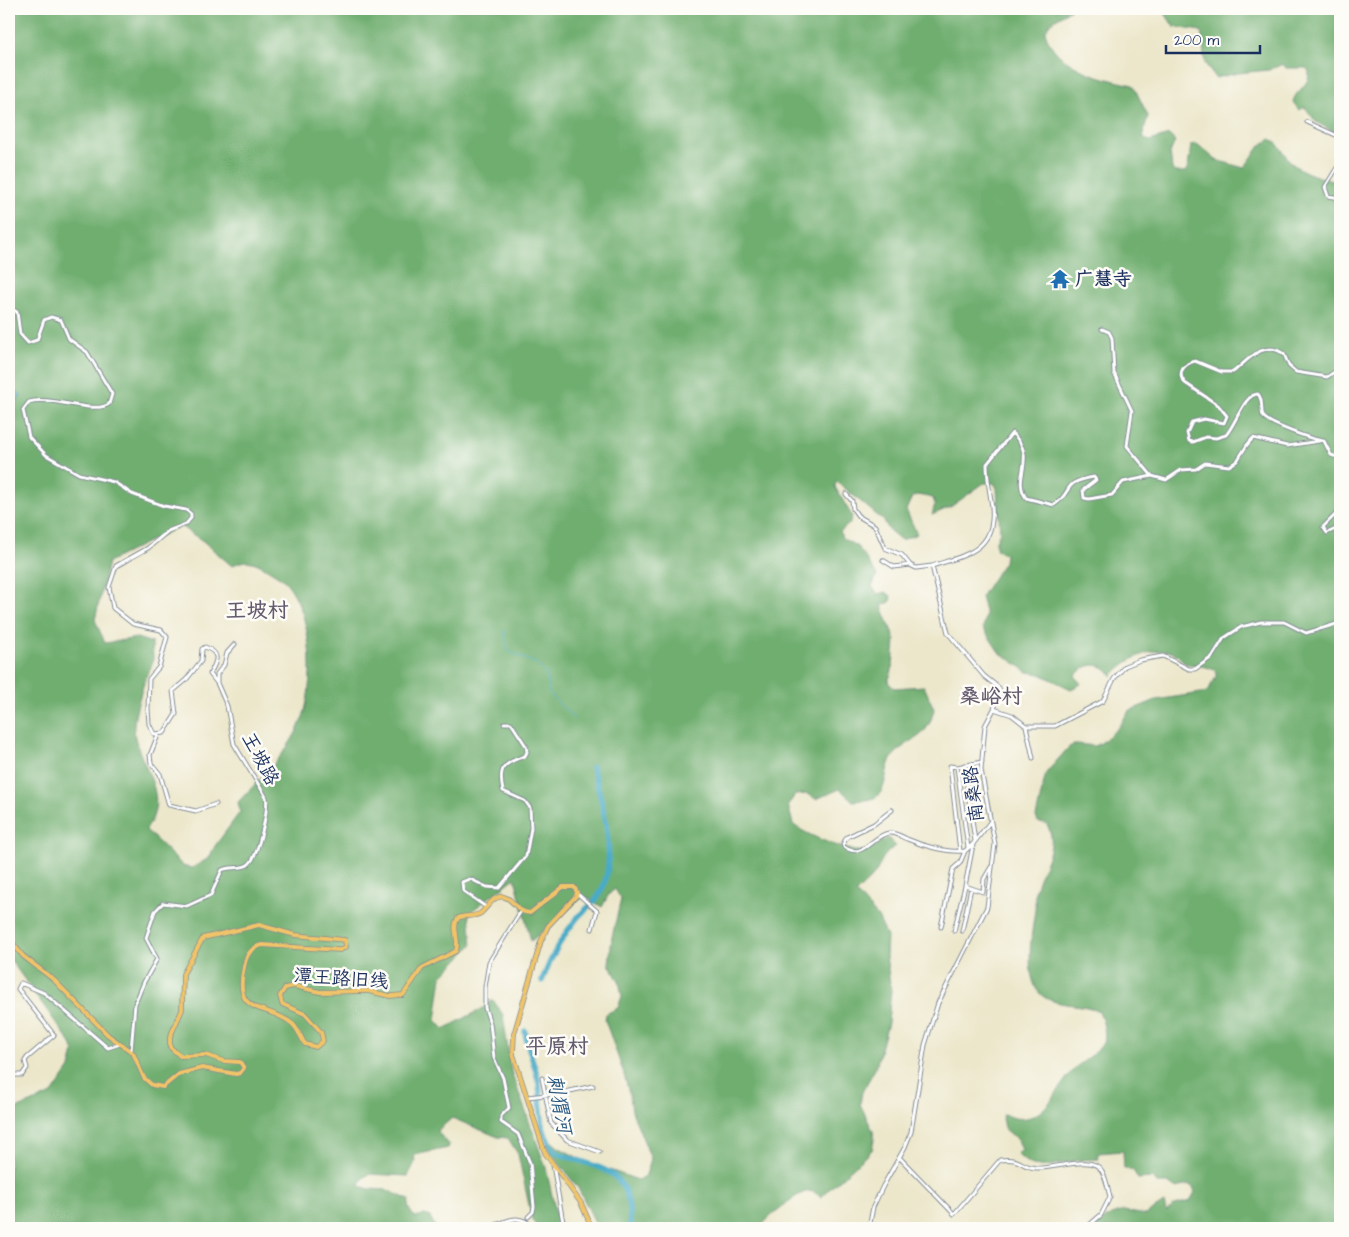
<svg xmlns="http://www.w3.org/2000/svg" width="1349" height="1237" font-family="'Architects Daughter','LXGW WenKai TC',sans-serif">
<rect width="100%" height="100%" fill="#fdfcf7"/>
<filter id="ink" filterUnits="userSpaceOnUse"><feTurbulence type="fractalNoise" baseFrequency=".02" numOctaves="2"/><feDisplacementMap in="SourceGraphic" scale="10" xChannelSelector="R" yChannelSelector="G"/><feConvolveMatrix kernelMatrix="1 2 1 2 8 2 1 2 1" color-interpolation-filters="sRGB"/></filter>
<filter id="wash" filterUnits="userSpaceOnUse"><feTurbulence type="fractalNoise" baseFrequency=".0096" numOctaves="4" result="noise"/><feDisplacementMap in="SourceGraphic" scale="20" xChannelSelector="R" yChannelSelector="G"/><feGaussianBlur stdDeviation="1.12" result="paint"/><feColorMatrix in="noise" values="0 0 0 0 0 0 0 0 0 0 0 0 0 0 0 0 0 1.4 0 .05"/><feComposite in="paint" operator="in"/></filter>
<g filter="url(#wash)">
<rect width="100%" height="100%" fill="#ece7cb"/>
<!-- forest -->
<path fill="#6fae6f" stroke="#456e66" fill-rule="evenodd" d="M 9,9 L 1071,9 L 1050,23 L 1045,32 C 1055,68 1101,78 1133,85 L 1148,116 L 1143,133 L 1144,139 L 1150,141 L 1169,135 L 1175,141 L 1170,153 L 1172,169 L 1175,172 L 1185,172 L 1188,167 L 1191,145 L 1197,144 L 1216,160 L 1244,168 L 1260,146 L 1270,139 C 1281,143 1285,158 1294,165 C 1303,172 1322,179 1334,180 L 1340,173 L 1340,1228 L 1093,1228 L 1111,1215 L 1124,1211 L 1145,1215 L 1164,1203 L 1166,1212 L 1175,1205 L 1190,1201 L 1195,1192 L 1193,1187 L 1189,1185 L 1175,1188 L 1168,1183 L 1157,1183 L 1152,1178 L 1138,1179 L 1133,1170 L 1124,1169 L 1123,1151 L 1098,1153 L 1099,1159 C 1091,1160 1082,1159 1074,1161 C 1053,1164 1036,1174 1018,1155 L 1018,1152 L 1022,1150 L 1018,1140 L 1004,1128 L 1002,1118 L 1004,1114 C 1012,1119 1024,1120 1033,1116 C 1052,1108 1061,1081 1076,1067 C 1085,1060 1099,1052 1104,1041 C 1107,1032 1102,1019 1099,1011 C 1083,1003 1060,1007 1044,997 C 1022,982 1032,932 1035,910 C 1036,903 1034,897 1035,891 C 1040,868 1061,846 1046,823 L 1038,822 L 1036,817 L 1046,773 L 1069,747 L 1077,744 L 1095,746 L 1101,743 L 1117,729 L 1129,711 L 1156,700 L 1207,692 L 1216,677 L 1216,671 C 1207,665 1198,667 1189,665 C 1184,664 1180,656 1174,653 C 1154,645 1124,660 1112,676 C 1101,660 1086,663 1075,676 L 1081,684 L 1071,689 L 1040,674 L 1028,672 L 999,652 L 983,628 L 986,615 L 981,597 L 1004,562 L 1005,554 L 997,550 L 995,543 L 1000,532 L 997,488 L 994,483 L 984,483 L 952,506 L 932,515 L 935,504 L 933,498 L 918,495 L 912,497 L 906,510 L 917,534 L 901,540 L 889,530 L 884,521 L 836,481 L 835,487 L 852,516 L 850,523 L 840,532 L 842,538 L 858,547 L 877,575 L 872,587 L 878,594 L 886,592 L 891,596 L 890,602 L 882,606 L 895,640 L 893,667 L 888,682 L 894,688 L 924,686 L 934,709 C 927,743 908,736 892,758 C 884,769 888,789 876,797 C 869,801 860,800 853,801 L 840,789 L 816,799 L 808,794 L 795,795 L 788,805 L 793,824 C 801,833 852,854 864,851 C 873,849 880,842 888,838 L 896,846 C 877,859 884,862 873,876 C 868,882 861,887 856,893 L 878,917 L 887,937 L 886,956 L 891,990 L 888,1023 L 876,1067 L 862,1092 L 860,1104 L 873,1131 L 874,1140 L 872,1150 L 821,1197 C 816,1193 812,1190 806,1192 C 795,1194 767,1218 760,1228 L 598,1228 L 578,1188 L 548,1149 L 547,1142 L 550,1140 L 558,1147 L 584,1161 L 638,1180 L 646,1175 L 651,1159 L 632,1111 L 630,1096 L 623,1071 L 605,1020 L 606,1014 L 618,1008 L 622,996 L 619,981 L 609,964 L 612,937 L 621,899 L 615,889 L 609,894 L 602,907 L 584,896 L 531,941 L 515,878 L 469,913 L 472,945 L 442,976 L 436,1020 L 444,1029 L 480,1010 L 493,1000 L 503,1015 L 511,1071 L 546,1168 L 559,1228 L 537,1228 L 532,1219 L 518,1154 L 508,1138 L 498,1137 L 452,1118 L 437,1131 L 449,1145 L 448,1148 L 414,1155 L 415,1162 L 408,1176 L 369,1174 L 362,1179 L 360,1186 L 369,1189 L 387,1190 L 409,1200 L 408,1207 L 414,1217 L 425,1215 L 430,1217 L 436,1228 L 18,1228 L 15,1221 L 9,1221 L 9,1112 L 52,1094 L 70,1068 L 74,1052 L 70,1042 L 9,958 ZM 180,526 L 203,541 L 232,566 C 245,558 254,561 267,569 C 273,573 281,577 286,582 C 312,613 315,677 304,714 C 292,750 263,776 238,802 L 240,812 L 215,846 L 209,858 L 192,868 L 183,866 L 146,830 C 171,794 141,770 134,733 C 132,722 141,691 145,680 C 147,673 153,666 153,658 C 153,653 152,648 152,643 L 137,638 L 105,643 L 95,620 L 108,562 Z
M 1162,9 L 1340,9 L 1340,135 L 1316,122 L 1305,107 L 1299,110 L 1293,102 C 1295,90 1310,86 1309,72 L 1307,68 L 1286,68 L 1283,64 L 1269,70 L 1238,73 L 1215,78 L 1205,63 L 1201,31 L 1174,27 Z"/>
<!-- water -->
<path fill="#48abc7" stroke="#326d92" d="M 9,376 L 15,390 L 21,395 L 12,408 L 9,404 Z"/>
<g fill="none" stroke-linecap="round" stroke-linejoin="round">
<!-- stream -->
<path stroke="#48abc7" stroke-width="1" d="M 504,630 L 508,651 L 537,664 L 547,675 L 549,693 L 574,719"/>
<!-- river -->
<path stroke="#48abc7" stroke-width="5.5" d="M 542,981 C 550,959 563,935 578,917 C 584,910 592,905 597,898 C 620,866 603,802 592,767
M 525,1031 C 527,1049 536,1066 539,1084 C 542,1108 538,1134 557,1153 C 605,1171 631,1167 630,1228"/>
</g>
</g>
<g filter="url(#ink)">
<g fill="none" stroke-linecap="round" stroke-linejoin="round">
<defs>
<path id="minor" d="M 1307,122 L 1340,137
M 1340,163 L 1325,187 L 1328,196 L 1340,198
M 9,307 L 17,312 L 20,334 L 28,343 L 37,340 L 44,320 L 51,317 L 61,320 L 69,339 L 87,352 L 112,394 L 109,404 C 94,415 50,395 29,402 L 23,410 L 29,437 L 46,455 L 79,474 L 114,482 L 132,494 L 164,506 L 186,510 L 191,514 L 191,518 L 186,524 L 168,531 L 148,548 L 116,566 L 109,587 L 113,608 L 133,624 L 161,630 L 167,637 L 159,667 L 149,679 L 148,709 L 149,724 L 154,734 L 164,733 L 176,714 L 173,691 L 186,680 L 201,661 L 202,649 L 205,647 C 223,654 215,663 210,674 L 217,683
M 1340,368 L 1327,377 L 1296,372 L 1289,366 L 1284,354 C 1264,339 1247,361 1233,372 L 1222,372 L 1195,361 C 1184,364 1176,373 1185,383 L 1218,405 L 1227,416 L 1224,423 L 1204,419 L 1192,422 L 1187,433 L 1189,441 L 1193,442 L 1206,437 L 1216,438 L 1226,435 C 1236,424 1244,394 1258,394 C 1264,401 1260,408 1263,416 C 1268,424 1313,440 1324,441 L 1331,455 L 1340,458
M 1152,476 L 1166,480 L 1181,470 L 1196,469 L 1205,463 L 1229,466 L 1237,461 L 1247,445 L 1253,438 L 1287,446 L 1319,441
M 846,494 L 852,501 L 853,509 L 858,516 L 875,526 L 885,548 L 902,555 L 910,565
M 1340,510 L 1323,527 L 1327,533 L 1340,527
M 883,560 L 894,567 L 910,565 L 916,568 L 932,566
M 994,709 L 1000,693 L 999,688 L 984,676 L 948,633 L 932,566 C 965,555 996,551 992,507 C 990,493 987,479 987,464 L 1012,433 C 1039,459 1011,476 1026,498 L 1054,505 C 1075,491 1059,483 1094,477 L 1096,480 L 1083,490 L 1084,498 L 1089,499 L 1112,495 L 1123,482 L 1152,476 L 1127,446 L 1132,411 L 1114,373 L 1112,338 L 1109,332 L 1102,329
M 1026,726 L 1033,758
M 158,735 L 150,755 L 151,763 L 160,774 L 169,805 L 196,811 L 216,804
M 964,765 L 975,841
M 957,767 L 968,848
M 892,810 L 874,824 L 847,837 L 843,844 L 844,847 C 864,860 871,836 889,833 C 896,832 901,837 907,839 C 923,846 948,853 965,851 L 973,844 L 990,822
M 973,845 L 965,886 L 983,892 L 984,879 L 991,867
M 960,851 L 950,766 L 957,767 L 982,762
M 579,895 L 597,911 L 592,929
M 486,907 L 463,891 L 462,882 L 470,879 L 487,887 L 499,888 L 526,856 L 531,828 L 530,808 L 525,801 L 503,791 C 498,768 503,763 525,756 L 527,752 L 526,746 L 511,723 L 504,723
M 521,911 L 489,962 L 485,987 L 485,1008 L 490,1023 L 494,1058 L 503,1078 L 509,1108 L 501,1116 L 501,1122 L 518,1134 L 530,1163 L 534,1207 L 533,1212 L 528,1217
M 941,927 L 953,869 L 960,863 L 965,851
M 954,931 L 965,886
M 962,931 L 971,888
M 131,1051 L 135,1004 L 144,982 L 157,959 L 146,938 L 155,911 L 163,903 L 187,906 L 211,895 L 222,870 C 230,866 243,870 249,864 C 258,856 269,809 266,797 L 234,744 L 227,706 L 217,683 L 217,674 L 224,665 L 227,653 L 235,644
M 9,1075 L 22,1075 L 27,1068 L 25,1061 L 27,1058 L 54,1035 L 18,989 L 21,983 L 44,993 L 108,1048 L 120,1044
M 542,1078 L 551,1123 L 567,1140 L 600,1152
M 527,1097 L 556,1094 L 593,1086
M 900,1158 L 954,1214 L 1000,1160 C 1022,1157 1020,1167 1036,1168 C 1052,1170 1093,1153 1102,1171 C 1106,1178 1108,1188 1110,1197 L 1101,1215 L 1086,1228
M 553,1165 L 564,1228
M 485,1228 C 507,1224 514,1210 535,1228
M 869,1228 L 873,1207 L 883,1186 L 905,1147 L 911,1132 L 925,1045 L 938,1003 L 987,907 L 995,844 L 981,770 L 985,726 L 994,709 L 1012,715 L 1026,726 L 1055,726 L 1103,701 L 1114,679 L 1125,666 L 1140,660 L 1163,656 L 1189,669 L 1195,669 L 1212,657 L 1224,638 L 1241,627 L 1261,622 L 1284,622 L 1306,633 L 1340,623"/>
<path id="major" d="M 9,939 L 23,956 L 54,980 L 108,1035 L 133,1053 L 144,1078 L 152,1085 L 163,1087 L 179,1074 L 202,1068 L 236,1074 L 240,1073 L 244,1068 L 240,1062 L 223,1061 L 206,1055 L 180,1056 L 170,1047 L 170,1037 L 182,1010 L 183,974 L 203,938 L 259,925 L 295,935 L 345,940 L 346,947 L 340,950 L 262,945 C 250,948 246,956 244,967 C 233,1016 263,1003 290,1022 C 298,1027 300,1037 305,1044 L 316,1047 L 323,1041 L 321,1032 L 305,1014 L 282,1004 L 280,996 L 285,988 L 294,986 L 320,992 L 368,991 L 390,996 L 403,995 L 422,968 L 456,951 C 460,939 451,928 458,918 C 465,914 474,918 481,913 C 488,907 495,892 507,898 C 516,903 518,913 530,913 L 563,887 L 574,887 L 577,892 L 576,896 L 548,926 L 541,941 L 514,1034 L 513,1054 L 545,1153 L 581,1203 L 592,1228"/>
</defs>
<!-- minor casing -->
<use href="#minor" stroke="#848b94" stroke-width="5"/>
<!-- major casing -->
<use href="#major" stroke="#848b94" stroke-width="5.5"/>
<!-- minor -->
<use href="#minor" stroke="#fff" stroke-width="3"/>
<!-- major -->
<use href="#major" stroke="#f0c469" stroke-width="4"/>
</g>
</g>
<!-- icons -->
<defs>
<symbol id="temple-bare" viewBox="-9 -9 18 18"><path d="M0-6L5-2H3V0L6.5 2.5H4V6H1.5V3h-3V6H-4V2.5H-6.5L-3 0V-2H-5Z" fill="#1f6fb2" stroke="#fdfcf7" stroke-width="2.5" paint-order="stroke"/></symbol>
</defs>
<g fill-rule="evenodd">
<use href="#temple-bare" x="1046" y="265" width="28" height="28"/>
</g>
<g text-anchor="middle" dominant-baseline="central" stroke-width="5" stroke-linejoin="round" paint-order="stroke">
<!-- poi labels -->
<g font-size="19" font-weight="bold" fill="#1b2f5e" stroke="#fdfcf7" text-anchor="start">
<text x="1075" y="279">广慧寺</text>
</g>
<!-- street labels -->
<g font-size="19" fill="#1b2f5e" stroke="#fdfcf7">
<text transform="translate(260 759) rotate(62)">王坡路</text>
<text transform="translate(974 794) rotate(-97)">南桑路</text>
<text transform="translate(341 979) rotate(4)">潭王路旧线</text>
</g>
<!-- water labels -->
<g font-size="20" font-style="italic" fill="#2b5a83" stroke="#fdfcf7">
<text transform="translate(559 1104) rotate(79)">刺猬河</text>
</g>
<!-- quarter labels -->
<g font-size="21" font-weight="bold" fill="#655b6f" stroke="#fdfcf7">
<text x="257" y="610">王坡村</text>
<text x="991" y="696">桑峪村</text>
<text x="557" y="1046">平原村</text>
</g>
</g>
<!-- margin -->
<rect width="1349" height="1237" fill="none" stroke="#fdfcf7" stroke-width="30"/>
<!-- scale -->
<path d="M1166 45v8h94v-8" fill="none" stroke="#1b2f5e" stroke-width="2.5"/>
<text x="1174" y="45" font-size="15" fill="#1b2f5e" stroke="#fdfcf7" stroke-width="4" paint-order="stroke">200 m</text>
</svg>
